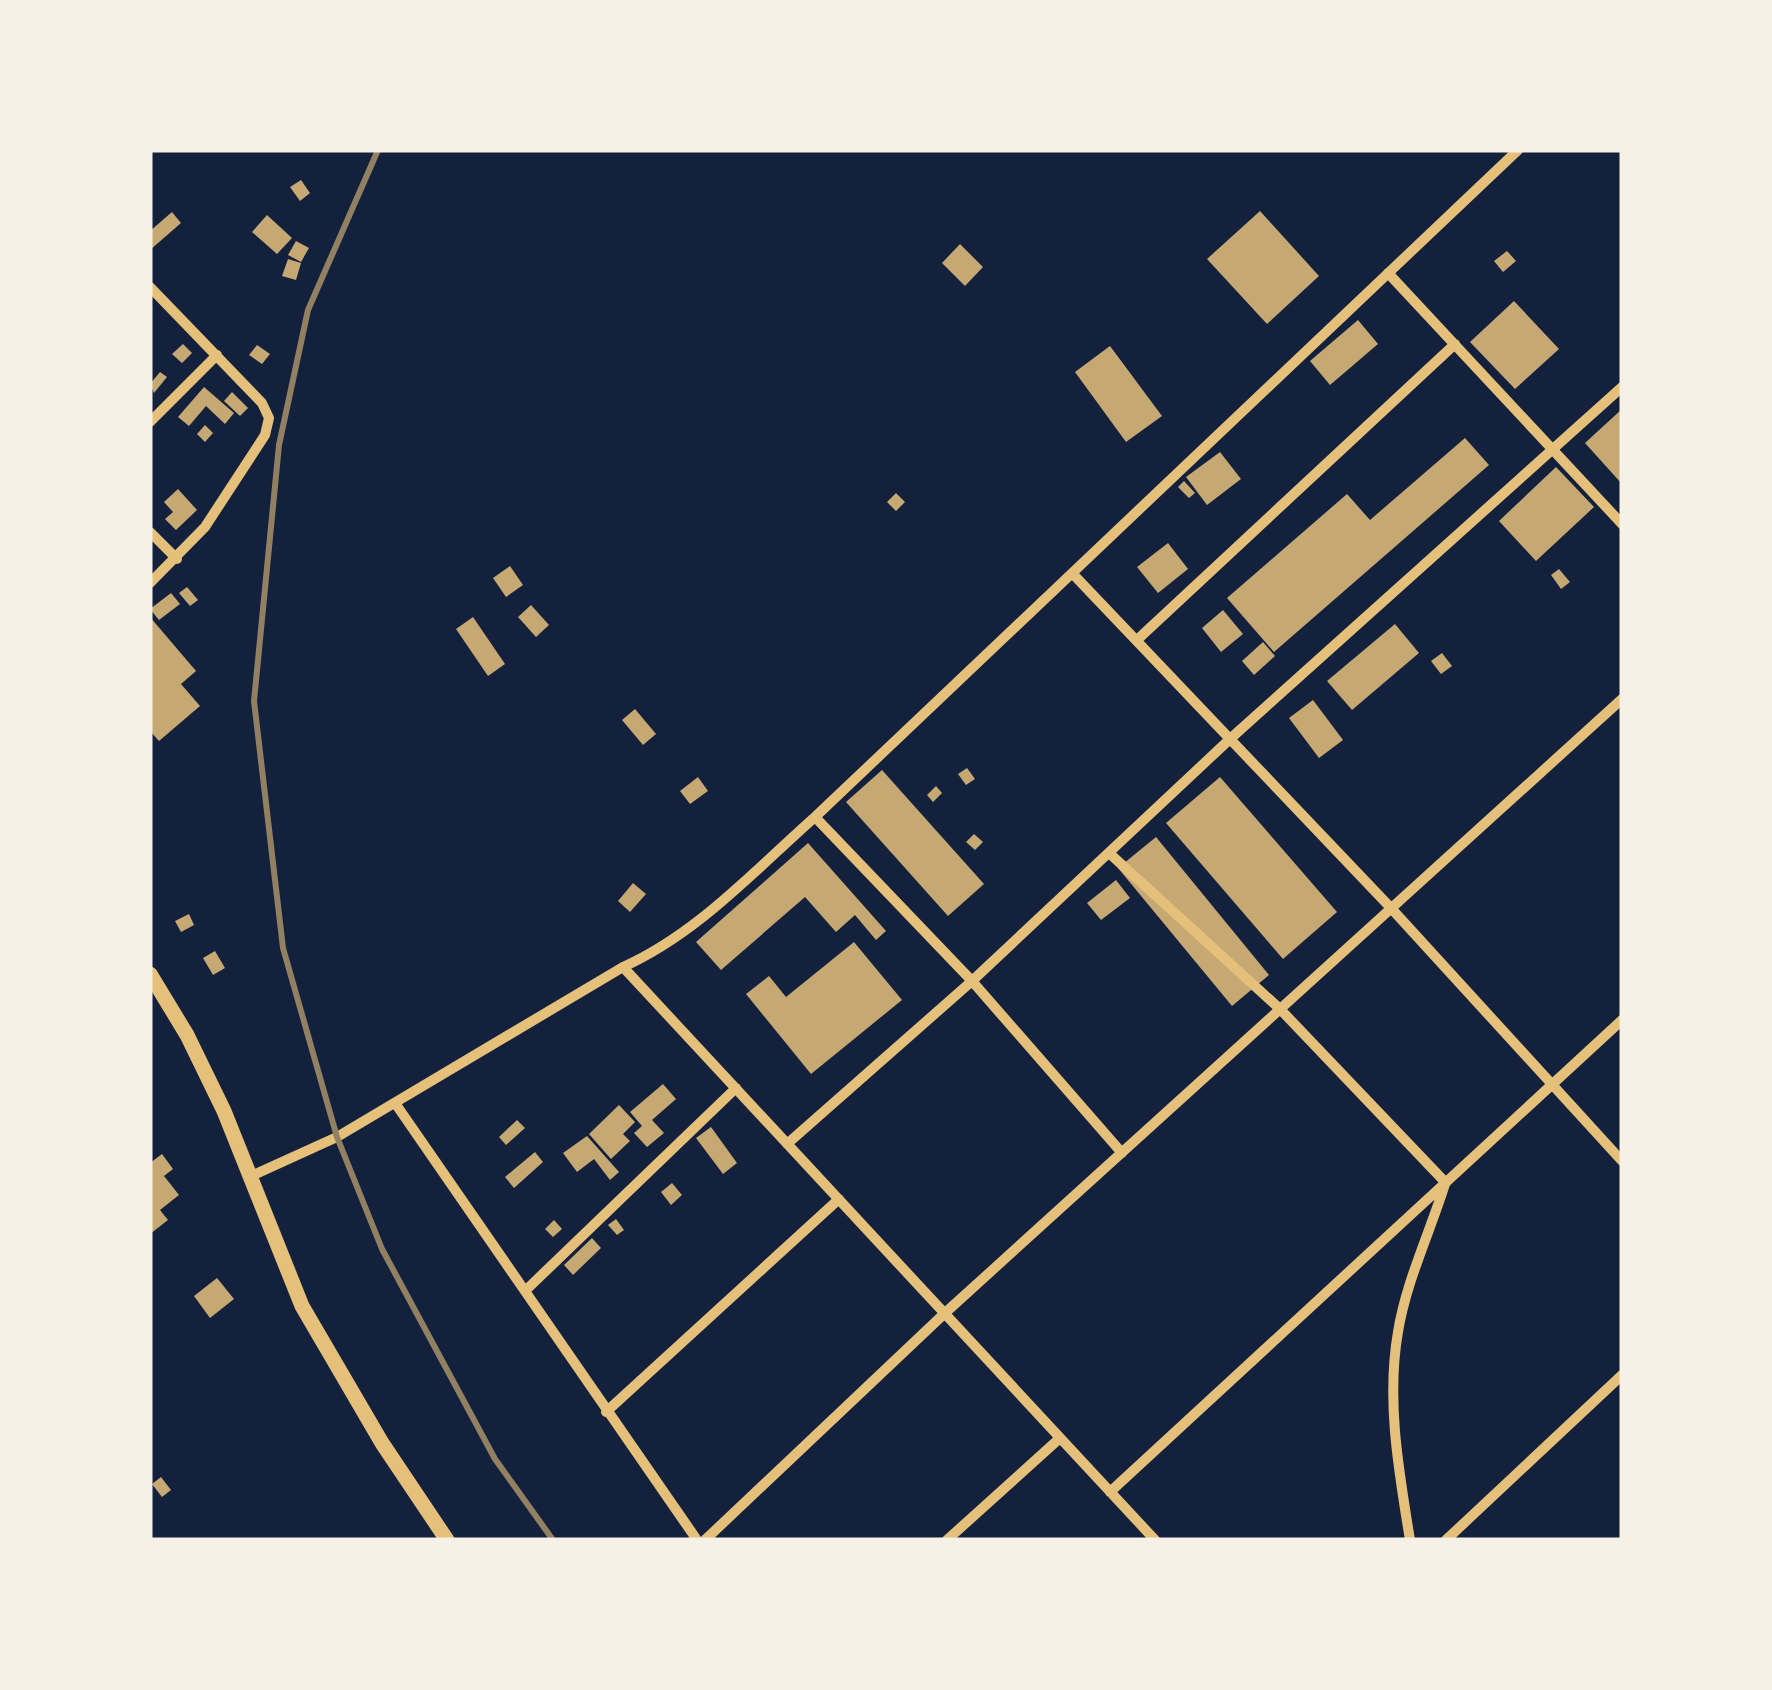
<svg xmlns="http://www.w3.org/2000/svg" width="1772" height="1690" font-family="'Source Sans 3',sans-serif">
<rect width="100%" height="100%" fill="#14213d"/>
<!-- building -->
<path fill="#c6a872" d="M 301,180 L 310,193 L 300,201 L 290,187 Z
M 1260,211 L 1319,276 L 1267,324 L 1207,259 Z
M 172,212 L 181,223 L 150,250 L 150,231 Z
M 267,215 L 292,238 L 277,254 L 252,232 Z
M 296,241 L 309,248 L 301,262 L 288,255 Z
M 960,244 L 983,267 L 965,286 L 942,263 Z
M 1507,251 L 1516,261 L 1503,272 L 1494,261 Z
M 288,259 L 301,263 L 296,280 L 282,276 Z
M 1514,301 L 1559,349 L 1515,389 L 1470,342 Z
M 1358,320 L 1378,344 L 1330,385 L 1310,361 Z
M 183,344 L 192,353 L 182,363 L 172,354 Z
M 257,345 L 270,354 L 262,364 L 249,355 Z
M 1110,346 L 1162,416 L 1126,442 L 1075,372 Z
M 160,372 L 167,377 L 154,393 L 150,384 Z
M 204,387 L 234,413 L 225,424 L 206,406 L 189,426 L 178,417 Z
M 232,392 L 248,408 L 240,416 L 224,401 Z
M 1622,409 L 1622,484 L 1585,443 Z
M 205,425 L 213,433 L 205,442 L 197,434 Z
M 1465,438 L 1489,465 L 1274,652 L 1227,598 L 1347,494 L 1370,520 Z
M 1220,452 L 1241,479 L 1207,505 L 1186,477 Z
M 1556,467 L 1594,507 L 1536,561 L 1499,521 Z
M 1184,481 L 1195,493 L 1189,498 L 1178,487 Z
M 178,489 L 197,510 L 176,530 L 165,519 L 173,512 L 164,502 Z
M 896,493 L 905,502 L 896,511 L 887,502 Z
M 1168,543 L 1188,569 L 1158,593 L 1137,567 Z
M 510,566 L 523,585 L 506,597 L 493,578 Z
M 1559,569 L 1570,582 L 1561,589 L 1551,575 Z
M 187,587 L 198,600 L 190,606 L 179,593 Z
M 171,593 L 180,604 L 159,620 L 150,609 Z
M 531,605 L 549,625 L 536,637 L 518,617 Z
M 1223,610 L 1243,634 L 1221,652 L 1202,628 Z
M 150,617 L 196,671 L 181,684 L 200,706 L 159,741 L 150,731 Z
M 473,617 L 505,664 L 488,676 L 456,629 Z
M 1395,624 L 1419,653 L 1352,710 L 1327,681 Z
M 1263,642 L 1275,656 L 1254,675 L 1242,661 Z
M 1442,653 L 1452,666 L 1441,674 L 1431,661 Z
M 1313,700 L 1343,740 L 1319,758 L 1289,718 Z
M 635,709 L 656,734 L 643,745 L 622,720 Z
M 967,768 L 975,779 L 966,785 L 958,774 Z
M 882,770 L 984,884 L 948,916 L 846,802 Z
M 698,777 L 708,791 L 690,804 L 680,791 Z
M 1220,777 L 1337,912 L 1283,959 L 1166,823 Z
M 936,786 L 942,793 L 933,802 L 927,795 Z
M 974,834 L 983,842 L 975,850 L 966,842 Z
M 1156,837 L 1269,975 L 1232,1006 L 1118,868 Z
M 808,843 L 886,931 L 876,940 L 855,915 L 836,932 L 805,897 L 721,970 L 696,942 Z
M 1116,880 L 1130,898 L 1101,920 L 1087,903 Z
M 633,883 L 646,894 L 630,912 L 618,901 Z
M 189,914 L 194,925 L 181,932 L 175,921 Z
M 854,942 L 902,1000 L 811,1074 L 746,994 L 769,976 L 786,997 Z
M 215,951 L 225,968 L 213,975 L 203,958 Z
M 663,1084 L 676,1099 L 652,1120 L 664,1133 L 647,1147 L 634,1133 L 642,1126 L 630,1112 Z
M 619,1105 L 635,1122 L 623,1134 L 630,1141 L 611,1159 L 589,1134 Z
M 517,1120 L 525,1128 L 506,1145 L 499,1137 Z
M 711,1127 L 737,1163 L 723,1174 L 696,1138 Z
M 587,1136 L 619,1172 L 610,1180 L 594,1159 L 577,1172 L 563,1153 Z
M 535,1152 L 543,1162 L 514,1188 L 505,1177 Z
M 162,1154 L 173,1169 L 164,1176 L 179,1195 L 160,1210 L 168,1220 L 150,1234 L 150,1163 Z
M 672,1183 L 682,1195 L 671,1205 L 661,1192 Z
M 616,1219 L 624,1230 L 617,1235 L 608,1225 Z
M 554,1220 L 562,1229 L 553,1237 L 545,1229 Z
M 592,1238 L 601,1248 L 573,1275 L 564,1265 Z
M 217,1278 L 234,1299 L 210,1318 L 194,1296 Z
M 161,1477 L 171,1490 L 162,1497 L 152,1484 Z"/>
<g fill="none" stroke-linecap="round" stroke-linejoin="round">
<!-- minor -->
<path stroke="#e5c07b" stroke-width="10" d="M 1388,273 L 1622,524
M 150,287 L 262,403 L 269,418 L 265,435 L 205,527 L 150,583
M 150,422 L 217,355
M 150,532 L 177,559
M 1072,573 L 1390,907 L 1622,1161
M 1137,640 L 1455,344
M 815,817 L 972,981 L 1122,1153
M 1109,853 L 1280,1009 L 1446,1183
M 623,967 L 1155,1540
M 395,1103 L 697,1540
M 787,1144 L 972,981 L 1230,739 L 1622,387
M 249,1177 L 337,1137 L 623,967 C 697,934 755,870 815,817 L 1518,150
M 525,1291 L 736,1088
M 606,1412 L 839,1199
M 1110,1492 L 1622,1020
M 705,1540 L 945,1313 L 1622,699
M 947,1540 L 1060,1438
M 1410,1540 C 1399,1472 1386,1400 1398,1332 C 1406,1282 1430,1232 1445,1184
M 1446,1540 L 1622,1375"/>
<!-- primary -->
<path stroke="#e5c07b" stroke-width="15" d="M 150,974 L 187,1035 L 224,1111 L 302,1306 L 382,1443 L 447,1540"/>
<!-- rail -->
<path stroke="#918062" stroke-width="6" d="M 378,150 L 308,310 L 279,445 L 254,701 L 283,948 L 337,1137 L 382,1249 L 495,1459 L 553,1540"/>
</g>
<!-- border -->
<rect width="1772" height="1690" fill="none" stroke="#f6f1e7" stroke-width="305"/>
</svg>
